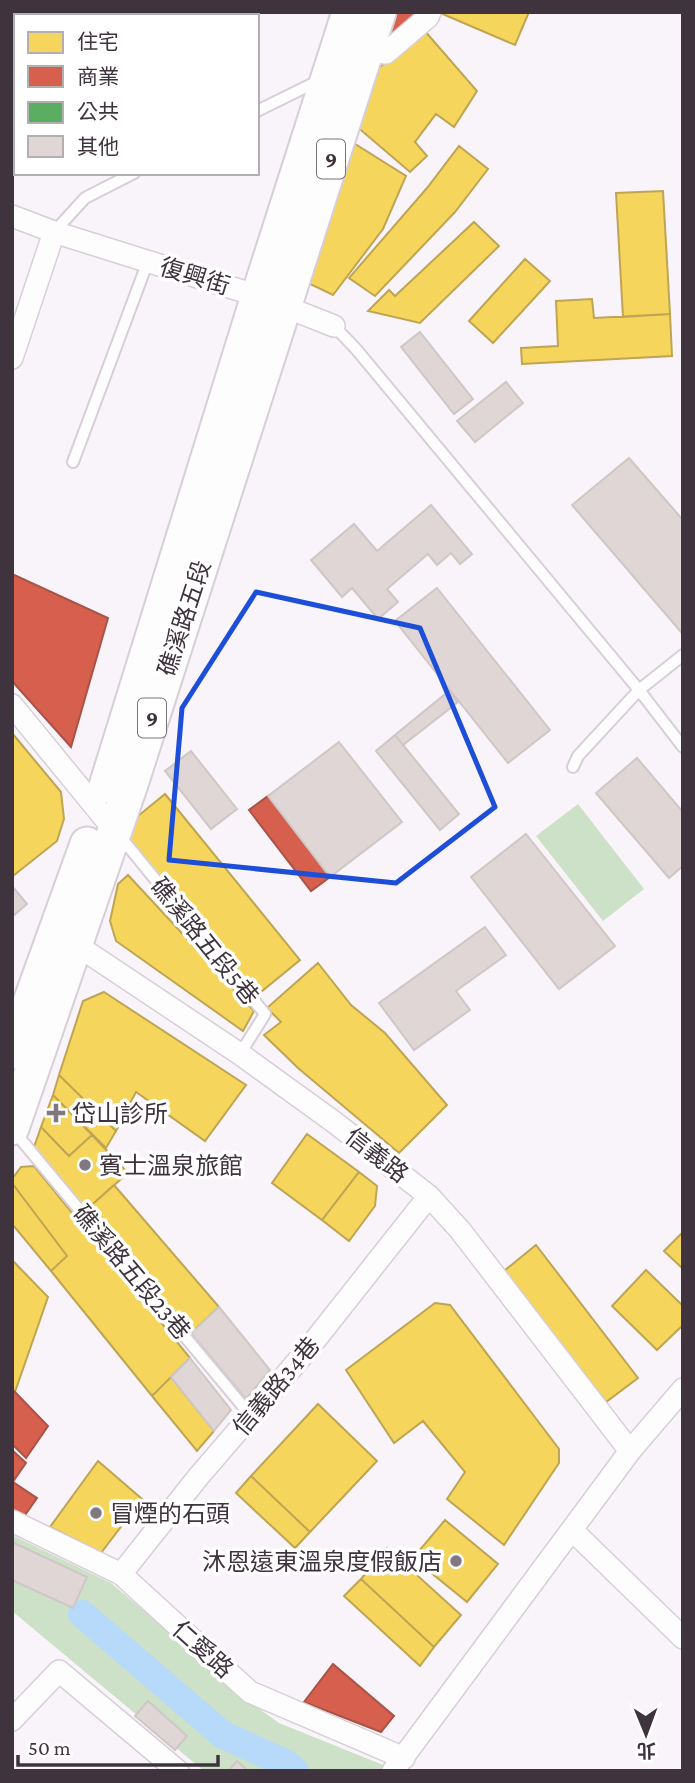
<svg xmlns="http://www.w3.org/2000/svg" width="695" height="1783" font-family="'Crimson Pro','Noto Sans TC',serif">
<rect width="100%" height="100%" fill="#f9f4f9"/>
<!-- green -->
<path fill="#cce1c7" d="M 578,804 L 644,889 L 603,921 L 536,836 Z
M 12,1535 L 111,1583 L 261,1710 L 279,1723 L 398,1771 L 204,1771 L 12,1611 Z"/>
<!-- homes -->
<path fill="#f6d55c" stroke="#bfa553" stroke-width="2" d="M 438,12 L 529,12 L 515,45 Z
M 424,30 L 477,91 L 454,127 L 436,114 L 415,142 L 427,156 L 410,172 L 355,125 L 375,71 Z
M 352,142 L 406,176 L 383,229 L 333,295 L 308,283 Z
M 459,146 L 488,169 L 455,212 L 375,296 L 349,278 L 427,188 Z
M 663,191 L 670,314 L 623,317 L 616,193 Z
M 474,222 L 499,246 L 420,323 L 368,311 L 389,290 L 395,296 Z
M 525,259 L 550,281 L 493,343 L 469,321 Z
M 592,299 L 594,318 L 670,314 L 672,356 L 522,364 L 521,348 L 558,346 L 556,301 Z
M 12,733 L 61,792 L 64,819 L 57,841 L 13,876 Z
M 165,794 L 300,960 L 256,996 L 129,839 L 138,816 Z
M 128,875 L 254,1011 L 243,1031 L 116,941 L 110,921 L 118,884 Z
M 318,963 L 351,1005 L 385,1033 L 447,1105 L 399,1153 L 298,1068 L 264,1035 L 281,1022 L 267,1008 Z
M 104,992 L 246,1085 L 205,1141 L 136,1092 L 116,1131 L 59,1075 L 83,1001 Z
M 59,1075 L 116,1131 L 106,1148 L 53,1095 Z
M 53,1095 L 92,1135 L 69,1156 L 41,1127 Z
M 41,1127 L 69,1156 L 92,1135 L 128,1173 L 86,1210 L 34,1147 Z
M 307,1134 L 359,1172 L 322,1220 L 272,1183 Z
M 34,1166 L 190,1358 L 152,1396 L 51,1271 L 67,1256 L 12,1183 L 12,1179 L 21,1167 Z
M 359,1172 L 377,1186 L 375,1206 L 349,1241 L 322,1220 Z
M 12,1183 L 67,1256 L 51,1271 L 12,1224 Z
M 114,1185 L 219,1307 L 191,1333 L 86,1210 Z
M 683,1232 L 683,1269 L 664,1251 Z
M 536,1245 L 638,1378 L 606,1402 L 504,1271 Z
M 12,1260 L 48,1297 L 15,1392 L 12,1389 Z
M 646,1270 L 683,1306 L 683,1325 L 657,1350 L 612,1306 Z
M 435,1303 L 450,1305 L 559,1449 L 559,1463 L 504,1545 L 447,1499 L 465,1472 L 423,1421 L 394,1443 L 346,1370 Z
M 171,1377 L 214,1431 L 197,1451 L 152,1396 Z
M 318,1404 L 377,1461 L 310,1532 L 251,1476 Z
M 98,1461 L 142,1499 L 101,1553 L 50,1527 Z
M 251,1476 L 310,1532 L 295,1548 L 236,1493 Z
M 445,1520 L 498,1564 L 467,1602 L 413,1558 Z
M 387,1548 L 461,1615 L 434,1647 L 361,1579 Z
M 361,1579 L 434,1647 L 420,1666 L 344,1596 Z"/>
<!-- shops -->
<path fill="#d6604d" stroke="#a95348" stroke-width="2" d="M 389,12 L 421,12 L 391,45 L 380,36 Z
M 12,574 L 108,618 L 71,747 L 12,681 Z
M 268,796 L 330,877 L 311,891 L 249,810 Z
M 12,1389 L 48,1426 L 26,1458 L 12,1444 Z
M 12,1450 L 26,1463 L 12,1483 Z
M 13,1482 L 37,1498 L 23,1518 L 12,1513 Z
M 333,1664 L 394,1716 L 381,1732 L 304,1702 Z"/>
<!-- public -->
<path fill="#5aae61" stroke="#528956" stroke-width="2" d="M 45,12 L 92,12 L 91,16 L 44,16 Z"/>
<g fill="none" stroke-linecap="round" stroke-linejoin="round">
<!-- canal -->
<path stroke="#b7d9fa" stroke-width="28" d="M 82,1614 L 223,1735 L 287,1764 L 295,1771"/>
</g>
<!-- building -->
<path fill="#dfd6d5" stroke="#cfc7c6" stroke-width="2" d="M 420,332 L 473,399 L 454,414 L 401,347 Z
M 506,382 L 523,403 L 475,442 L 457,421 Z
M 629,458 L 683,520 L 683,630 L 681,632 L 572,505 Z
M 431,505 L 472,554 L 460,564 L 451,553 L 437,565 L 428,554 L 387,589 L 398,602 L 378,619 L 352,588 L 342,597 L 311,560 L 354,524 L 377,551 Z
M 437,588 L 550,730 L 508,763 L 395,621 Z
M 449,691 L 458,702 L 403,745 L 395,735 Z
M 395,735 L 459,814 L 440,830 L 376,751 Z
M 339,742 L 402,822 L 330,877 L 268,796 Z
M 191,751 L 237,809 L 211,829 L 165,771 Z
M 637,758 L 683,812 L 683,866 L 669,878 L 596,793 Z
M 526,834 L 615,946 L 559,989 L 471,877 Z
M 12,886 L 27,904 L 12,917 Z
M 485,927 L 506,955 L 456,991 L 470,1010 L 414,1050 L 379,1003 Z
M 219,1307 L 270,1370 L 246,1399 L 191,1333 Z
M 190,1358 L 231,1410 L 214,1431 L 171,1377 Z
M 12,1542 L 87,1577 L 73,1608 L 12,1580 Z
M 148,1701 L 187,1736 L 175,1750 L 135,1716 Z
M 237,1761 L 248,1771 L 228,1771 Z"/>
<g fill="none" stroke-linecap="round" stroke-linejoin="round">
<defs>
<path id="lane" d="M 257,111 L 320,80
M 54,232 L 85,198 L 134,173
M 334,326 L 356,349 L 639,690 L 683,747
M 73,462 L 148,261
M 573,767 L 578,756 L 639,690 L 683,655
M 119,835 L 265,1014 L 240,1054
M 13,1130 L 251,1416"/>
<path id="street" d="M 358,50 L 386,53 L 428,17 L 430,12
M 12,216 L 54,232 L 258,296 L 334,326
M 12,358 L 54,232
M 12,705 L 115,831
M 66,938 L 240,1054 L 334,1122 L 429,1196 L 460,1230 L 630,1451
M 12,1521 L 121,1574 L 250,1692 L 404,1758
M 573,1531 L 683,1638
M 121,1574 L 199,1476 L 308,1349 L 429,1196
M 12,1720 L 59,1671 L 178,1771
M 393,1771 L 630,1451 L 683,1389"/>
<path id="primary" d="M 106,786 L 258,296 L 349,12
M 12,1052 L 87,844
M 12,1128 L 131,784 L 379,12"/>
</defs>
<!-- lane casing -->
<use href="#lane" stroke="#d7cfd7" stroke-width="14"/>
<!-- street casing -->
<use href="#street" stroke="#d7cfd7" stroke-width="24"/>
<!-- primary casing -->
<use href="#primary" stroke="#d7cfd7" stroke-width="37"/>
<!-- lane -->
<use href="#lane" stroke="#fefdfe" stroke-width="10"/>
<!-- street -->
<use href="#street" stroke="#fefdfe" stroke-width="21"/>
<!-- primary -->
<use href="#primary" stroke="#fefdfe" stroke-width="33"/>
</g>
<!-- marked area -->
<path fill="none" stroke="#1d4ed8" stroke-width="5" stroke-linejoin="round" d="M 256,592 L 420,628 L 495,807 L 396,883 L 169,860 L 182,708 Z"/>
<!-- markers -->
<g fill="#80777f" stroke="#fff" stroke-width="2.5">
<path d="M52.5 1102.5h7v7h7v7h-7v7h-7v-7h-7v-7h7z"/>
<circle cx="85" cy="1165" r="7"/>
<circle cx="96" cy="1513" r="7"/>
<circle cx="456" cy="1561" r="7"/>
</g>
<g text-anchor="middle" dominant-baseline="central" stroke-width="7" stroke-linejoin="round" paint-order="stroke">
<!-- shield labels -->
<g fill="#fff" stroke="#797178" stroke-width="2">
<rect x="317" y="139.5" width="28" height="39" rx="5"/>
<rect x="138" y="698.5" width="28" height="39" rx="5"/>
</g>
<g font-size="23" font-weight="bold" fill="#3f343e">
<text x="331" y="159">9</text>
<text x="152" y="718">9</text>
</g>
<!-- street labels -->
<g font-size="24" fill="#3f343e" stroke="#fff">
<text transform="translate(195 276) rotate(17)">復興街</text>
<text transform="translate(184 618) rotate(-72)">礁溪路五段</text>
<text transform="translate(205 941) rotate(51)">礁溪路五段5巷</text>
<text transform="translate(377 1155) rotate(38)">信義路</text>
<text transform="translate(132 1272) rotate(50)">礁溪路五段23巷</text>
<text transform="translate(276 1386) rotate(-50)">信義路34巷</text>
<text transform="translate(203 1649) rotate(42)">仁愛路</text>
</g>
<!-- poi labels -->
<g font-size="24" fill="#3f343e" stroke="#fff" text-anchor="start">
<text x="72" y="1113">岱山診所</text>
<text x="99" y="1165">賓士溫泉旅館</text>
<text x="110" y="1513">冒煙的石頭</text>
<text x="442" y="1561" text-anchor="end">沐恩遠東溫泉度假飯店</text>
</g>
</g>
<!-- border -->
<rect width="695" height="1783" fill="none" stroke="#3f343e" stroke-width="28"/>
<!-- legend -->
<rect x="14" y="14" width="245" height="161" fill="#ffffff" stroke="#b2aeb2" stroke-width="2"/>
<rect x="28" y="32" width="35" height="21" fill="#f6d55c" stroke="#b2aeb2" stroke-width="2"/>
<text x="77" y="49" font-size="21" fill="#3f343e">住宅</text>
<rect x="28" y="66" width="35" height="21" fill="#d6604d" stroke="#b2aeb2" stroke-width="2"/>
<text x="77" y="84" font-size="21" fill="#3f343e">商業</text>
<rect x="28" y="102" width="35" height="21" fill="#5aae61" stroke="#b2aeb2" stroke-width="2"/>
<text x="77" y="119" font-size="21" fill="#3f343e">公共</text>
<rect x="28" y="136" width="35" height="21" fill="#dfd6d5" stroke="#b2aeb2" stroke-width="2"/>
<text x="77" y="154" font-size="21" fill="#3f343e">其他</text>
<!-- north arrow -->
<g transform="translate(646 1734) rotate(179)" stroke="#ffffff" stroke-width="5" paint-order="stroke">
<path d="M0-5L12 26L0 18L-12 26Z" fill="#3f343e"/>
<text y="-10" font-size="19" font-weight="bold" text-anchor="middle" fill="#3f343e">北</text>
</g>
<!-- scale -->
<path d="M18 1755v10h200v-10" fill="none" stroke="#3f343e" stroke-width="3.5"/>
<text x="28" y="1755" font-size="21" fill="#3f343e" stroke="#ffffff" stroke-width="5" paint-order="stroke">50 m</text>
</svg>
